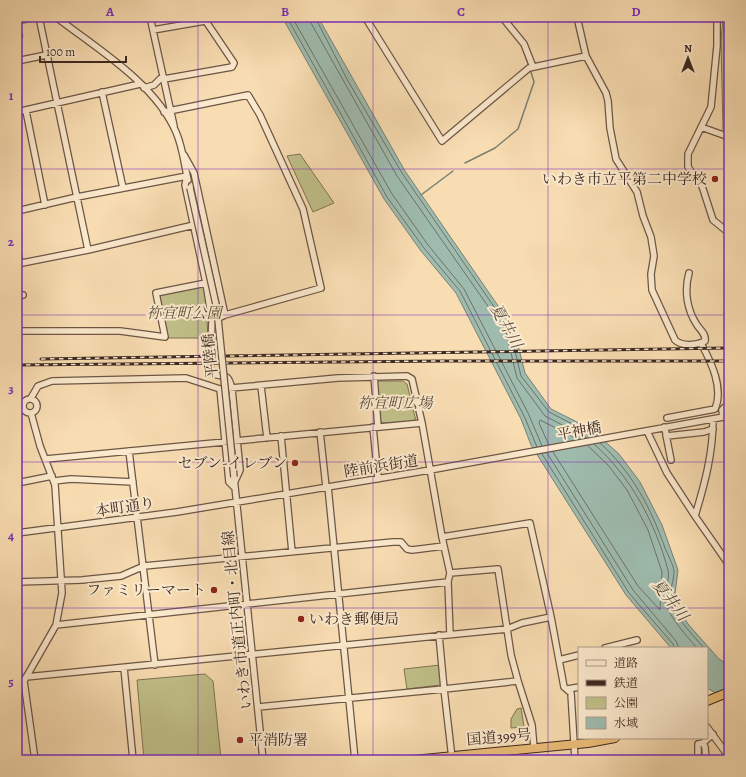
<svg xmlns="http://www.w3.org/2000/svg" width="746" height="777" font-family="Alegreya,'Noto Serif JP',serif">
<rect width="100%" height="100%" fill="#f9ddb2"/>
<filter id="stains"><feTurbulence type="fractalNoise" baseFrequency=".005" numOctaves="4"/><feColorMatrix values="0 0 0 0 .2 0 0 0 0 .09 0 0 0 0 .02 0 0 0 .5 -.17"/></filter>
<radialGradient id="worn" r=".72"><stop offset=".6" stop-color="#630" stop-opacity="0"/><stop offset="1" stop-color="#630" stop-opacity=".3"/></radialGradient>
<!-- green -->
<path fill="#c1c089" stroke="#7f7456" d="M 17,17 L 34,17 L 35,21 L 20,24 L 23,37 L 17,38 Z
M 723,17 L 729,17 L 729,132 L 723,130 L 721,41 Z
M 300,154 L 334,203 L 313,212 L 287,156 Z
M 205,284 L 208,338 L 166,338 L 159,300 L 162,293 Z
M 377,381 L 403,381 L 407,384 L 416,421 L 381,423 Z
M 440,665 L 442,683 L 440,685 L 407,689 L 404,669 Z
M 205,674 L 213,681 L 221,759 L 144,760 L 137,680 Z
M 521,708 L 524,727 L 511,728 L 511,719 L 517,709 Z"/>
<!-- water -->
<path fill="#9ebbae" stroke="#778176" d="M 282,17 L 318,17 L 405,171 L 514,329 L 525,373 L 551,409 L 591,429 L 619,454 L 640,482 L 662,525 L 678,570 L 674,601 L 688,624 L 719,659 L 729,665 L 729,701 L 707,688 L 707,648 L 671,648 L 626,595 L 531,445 L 521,419 L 456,293 L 421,251 L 384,199 Z"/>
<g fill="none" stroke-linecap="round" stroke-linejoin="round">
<!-- shore -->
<path stroke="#6e7268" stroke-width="1" d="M 287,17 L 387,197 L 424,248 L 460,291 L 525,418 L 537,447
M 292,17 L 392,194 L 428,245 L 464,289 L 529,415 L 542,446
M 310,17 L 311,23 L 397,176 L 506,332 L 517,378 L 545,416 L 587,438
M 315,17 L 348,81 L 402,173 L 510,330 L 521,376 L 549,412 L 588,432 L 593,437
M 600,443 C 632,472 651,508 665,548 C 668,555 673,564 674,571 C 674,581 669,592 670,601 C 673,614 695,638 704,648
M 594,444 C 631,477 655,522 668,570 C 670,579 665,590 665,600 C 665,612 689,639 697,648
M 549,445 L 539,423 L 540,420 L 578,439
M 553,452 L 638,586 L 660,610 L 662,572 L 648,530 L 627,490 L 608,465 L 587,445
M 547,453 L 633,590 L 676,641 L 679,648
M 542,454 L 629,593 L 673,644 L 674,648"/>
<!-- stream -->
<path stroke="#778176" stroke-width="1.5" d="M 524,52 L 529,66
M 465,163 L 495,148 L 518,129 L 534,82 L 530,69
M 421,195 L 453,171"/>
<!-- minor-tunnel -->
<path stroke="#d3b995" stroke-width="5.5" stroke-dasharray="5.5 3" stroke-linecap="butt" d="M 211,344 L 212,371"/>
<defs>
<path id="minor" d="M 39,17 L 88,250
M 56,17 C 96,48 155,83 176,132 C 183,148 184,164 188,180
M 150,17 L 174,126
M 365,17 L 442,141 L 529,68 L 586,56
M 502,17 L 524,44 L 533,67
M 577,17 L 586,56 L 606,93 L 608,101 L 610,128 L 616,159 L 637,192 L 643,216 L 651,237 L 654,256 L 651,274 L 652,290 L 675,340 C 682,347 697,345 705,341 C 706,334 701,331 697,325 C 687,310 684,291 689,273
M 717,17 L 717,46 L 711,107 L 688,154 L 688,167 L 702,186 L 713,220 L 729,233
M 153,30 L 205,21
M 17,61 L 46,55
M 164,79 L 232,67 L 234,63 L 203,17
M 144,88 L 154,85 L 163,76
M 102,92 L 123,188
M 26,111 L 45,205
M 17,112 L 140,84
M 164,112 L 248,95 L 260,115 L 303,209 L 321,288 L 225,315
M 701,127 L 729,137
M 17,211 L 77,197 L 187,176 L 185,185 L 206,283 L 212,321 L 225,315 L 194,173 L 184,155
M 17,249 L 20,263
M 17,264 L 88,250 L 194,225
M 17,296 L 23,295
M 17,331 L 120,331 L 165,337 L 156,293 L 206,283
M 211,344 L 212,321
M 212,371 L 213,374 C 227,378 228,373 232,389 L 240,470 L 235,481
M 374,376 L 378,427
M 261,386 L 267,438
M 220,389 L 229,482 L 235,488
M 31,398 L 38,386 L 52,381 L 186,378 L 220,389 L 338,378 L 407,376 L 412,379 L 422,423 L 442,537 L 530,523 L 551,617 L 564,687 L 571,693 L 575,760
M23 406a7 7 0 1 1 14 0a7 7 0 1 1-14 0Z
M 31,413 L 40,446 L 55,485 L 62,593 L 56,625 L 24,681 L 35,760
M 723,417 L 722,410 L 729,403
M 667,418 L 715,409 C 724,388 711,362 701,343
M 713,419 C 713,453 705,483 695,516 L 729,565
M 373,427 L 378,479
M 664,427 L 667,436 L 704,432 L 713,429
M 647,431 L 667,473 L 695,516
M 320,432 L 326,487
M 666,435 L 671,460
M 281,436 L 292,552
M 129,451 L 155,665
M 46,459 L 422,423
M 234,477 L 263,760
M 54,481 L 71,479 L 133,482
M 17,483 L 52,476
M 328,487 L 355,760
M 17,533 L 177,512 L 430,470 L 729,416
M 442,537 L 450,573 L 448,582 L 450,634
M 450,573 L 498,569 L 511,655 L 518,681
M 17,582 L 82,580 L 121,576 L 144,566 L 393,542 L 401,542 L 407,549 L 412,550 L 444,546
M 56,625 L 448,582
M 439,635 L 444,689 L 518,681 L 532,725 L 534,748
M 605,648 L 637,640
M 559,660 L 579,655
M 124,668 L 133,760
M 26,677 L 507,629 L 522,623 L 551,617
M 17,681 L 24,681
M 568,689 L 579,687
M 258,707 L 444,689 L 452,758
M 707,727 L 729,757
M 703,743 L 705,747 L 706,760
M 658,760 L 663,760
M 698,760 L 698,744 L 703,743 L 713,734"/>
<path id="highway" d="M 707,701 L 729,692
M 413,760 L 588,743 L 615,738"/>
</defs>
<!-- minor casing -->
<use href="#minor" stroke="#6c5646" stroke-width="8"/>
<!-- highway casing -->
<use href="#highway" stroke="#3d2922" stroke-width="10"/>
<!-- minor -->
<use href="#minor" stroke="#fbe9cd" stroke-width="5.5"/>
<!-- highway -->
<use href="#highway" stroke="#ecbe79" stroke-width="8"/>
<defs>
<path id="rail" d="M 41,359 L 727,348
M 17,365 L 444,361 L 727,361"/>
</defs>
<!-- rail casing -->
<use href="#rail" stroke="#3d2922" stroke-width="3"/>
<!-- rail -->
<use href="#rail" stroke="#fbe9cd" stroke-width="1.5" stroke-dasharray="4.5" stroke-linecap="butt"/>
<defs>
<path id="minor-bridge" d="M 190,188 L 217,309 L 234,477"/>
</defs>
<!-- minor-bridge casing -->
<use href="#minor-bridge" stroke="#6c5646" stroke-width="8" stroke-linecap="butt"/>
<!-- minor-bridge -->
<use href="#minor-bridge" stroke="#fbe9cd" stroke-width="5.5"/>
</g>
<!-- grid -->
<path fill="none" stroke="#7b2cbf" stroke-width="1" stroke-opacity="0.55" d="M 198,17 L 198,760M 373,17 L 373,760M 548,17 L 548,760M 17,169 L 729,169M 17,315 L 729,315M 17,462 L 729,462M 17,608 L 729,608"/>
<!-- markers -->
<g fill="#8f2418" stroke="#fbe9cd" stroke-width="1.5">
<circle cx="715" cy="179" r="4"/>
<circle cx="295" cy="463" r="4"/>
<circle cx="214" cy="590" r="4"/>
<circle cx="301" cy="619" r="4"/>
<circle cx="240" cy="740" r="4"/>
</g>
<g text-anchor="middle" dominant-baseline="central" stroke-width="4" stroke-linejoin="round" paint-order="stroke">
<!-- poi labels -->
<g font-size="15" fill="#3d2922" stroke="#fbe9cd" text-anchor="end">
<text x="707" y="179">いわき市立平第二中学校</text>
<text x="287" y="463">セブン-イレブン</text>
<text x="206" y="590">ファミリーマート</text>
<text x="309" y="619" text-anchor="start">いわき郵便局</text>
<text x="248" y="740" text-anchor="start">平消防署</text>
</g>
<!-- park labels -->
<g font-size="15" font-style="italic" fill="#5e4f3c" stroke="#fbe9cd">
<text x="184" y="313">祢宜町公園</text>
<text x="395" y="403">祢宜町広場</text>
</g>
<!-- street labels -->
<g font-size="15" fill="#3d2922" stroke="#fbe9cd">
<text transform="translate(210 356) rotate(-96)">平陸橋</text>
<text transform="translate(579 431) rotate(-10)">平神橋</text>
<text transform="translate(381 466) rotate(-9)">陸前浜街道</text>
<text transform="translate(125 507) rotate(-8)">本町通り</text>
<text transform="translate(237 620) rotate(-96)">いわき市道正内町・北目線</text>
<text transform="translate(499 737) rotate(-5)">国道399号</text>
</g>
<!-- water labels -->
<g font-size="16" font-style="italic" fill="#554e45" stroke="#fbe9cd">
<text transform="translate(506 326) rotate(61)">夏井川</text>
<text transform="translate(670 600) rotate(52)">夏井川</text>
</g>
</g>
<!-- margin -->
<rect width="746" height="777" fill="none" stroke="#f9ddb2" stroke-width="44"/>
<!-- legend -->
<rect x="578" y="647" width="130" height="92" fill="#fbe9cd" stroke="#af9c89"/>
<rect x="586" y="660" width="20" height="6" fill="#fbe9cd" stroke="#af9c89"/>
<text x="614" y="667" font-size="12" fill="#3d2922">道路</text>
<rect x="586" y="680" width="20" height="6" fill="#3d2922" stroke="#af9c89"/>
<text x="614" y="687" font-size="12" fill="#3d2922">鉄道</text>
<rect x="586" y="697" width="20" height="12" fill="#c1c089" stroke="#af9c89"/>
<text x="614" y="707" font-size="12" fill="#3d2922">公園</text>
<rect x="586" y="717" width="20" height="12" fill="#9ebbae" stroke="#af9c89"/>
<text x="614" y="727" font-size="12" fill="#3d2922">水域</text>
<!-- north arrow -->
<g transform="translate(688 58)" stroke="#fbe9cd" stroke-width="3" paint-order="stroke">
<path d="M0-3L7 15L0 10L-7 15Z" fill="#3d2922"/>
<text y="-6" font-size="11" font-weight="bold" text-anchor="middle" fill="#3d2922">N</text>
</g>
<!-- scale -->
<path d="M40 56v6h86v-6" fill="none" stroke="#3d2922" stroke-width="2"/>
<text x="46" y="56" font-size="12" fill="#3d2922" stroke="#fbe9cd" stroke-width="3" paint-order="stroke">100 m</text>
<rect x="22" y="22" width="702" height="733" fill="none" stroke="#7b2cbf" stroke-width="1.5"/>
<g font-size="13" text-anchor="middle" font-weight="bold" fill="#7b2cbf">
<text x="110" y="16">A</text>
<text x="285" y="16">B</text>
<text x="461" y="16">C</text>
<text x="636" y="16">D</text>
<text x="11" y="100">1</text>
<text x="11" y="246">2</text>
<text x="11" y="393">3</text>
<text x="11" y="540">4</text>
<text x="11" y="686">5</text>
</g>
<rect width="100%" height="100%" filter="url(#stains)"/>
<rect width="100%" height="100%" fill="url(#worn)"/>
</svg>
